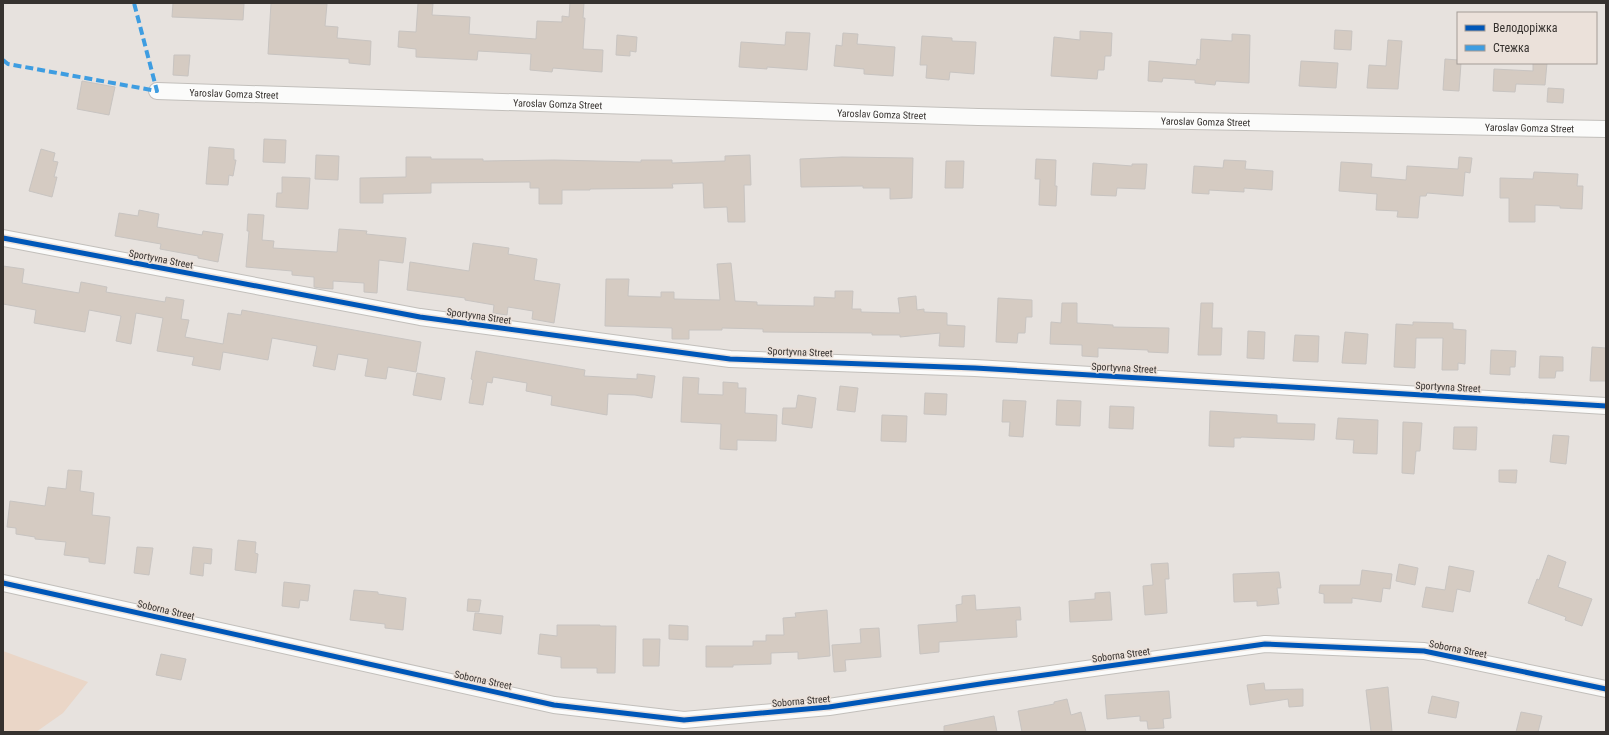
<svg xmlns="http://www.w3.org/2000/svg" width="1609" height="735" font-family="'Roboto Condensed',sans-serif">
<rect width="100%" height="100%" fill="#e7e2de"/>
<!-- green -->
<path fill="#ead6c7" d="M 3,651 L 88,682 L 63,713 L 36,732 L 3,732 Z"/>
<!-- building -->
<path fill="#d5cbc2" stroke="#c8c4c1" d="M 173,3 L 244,4 L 243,20 L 172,17 Z
M 271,3 L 327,4 L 325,26 L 338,27 L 337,38 L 371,41 L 370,65 L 349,63 L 349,59 L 268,54 Z
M 418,3 L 433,4 L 432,15 L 470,17 L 469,34 L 536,39 L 537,21 L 562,22 L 562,16 L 569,17 L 570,3 L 584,3 L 583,18 L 585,18 L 583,49 L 603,50 L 602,72 L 553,68 L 552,72 L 530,70 L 531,54 L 478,51 L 477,60 L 416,57 L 416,49 L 398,47 L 399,31 L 416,32 Z
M 1335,30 L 1352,31 L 1351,50 L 1334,49 Z
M 1080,31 L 1112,33 L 1111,56 L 1105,56 L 1104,70 L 1098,70 L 1097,79 L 1051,76 L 1054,37 L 1080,40 Z
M 786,32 L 810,33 L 807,70 L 767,67 L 767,69 L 739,67 L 741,42 L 785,45 Z
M 843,33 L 858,34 L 857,44 L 895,47 L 893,76 L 864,74 L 864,69 L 834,66 L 836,45 L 842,46 Z
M 1232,34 L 1250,35 L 1249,83 L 1216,81 L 1215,85 L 1195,83 L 1195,80 L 1163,78 L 1162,82 L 1148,81 L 1149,61 L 1196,65 L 1197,59 L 1200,60 L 1201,39 L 1232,41 Z
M 617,35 L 637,37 L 636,52 L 630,51 L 630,56 L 616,55 Z
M 922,36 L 952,38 L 952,41 L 976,42 L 974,74 L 950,72 L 949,80 L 926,78 L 927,65 L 920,65 Z
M 1388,40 L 1402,41 L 1398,89 L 1367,88 L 1369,65 L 1386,66 Z
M 174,55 L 190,55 L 188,76 L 173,75 Z
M 1445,59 L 1458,60 L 1458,63 L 1461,63 L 1459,91 L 1443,90 Z
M 1301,61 L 1338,63 L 1336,88 L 1299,86 Z
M 1533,63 L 1547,63 L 1545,85 L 1516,84 L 1515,92 L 1493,91 L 1494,69 L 1533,71 Z
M 82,81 L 115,87 L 109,115 L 77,109 Z
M 1548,88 L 1564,89 L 1563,103 L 1547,102 Z
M 264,139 L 286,140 L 285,163 L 263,162 Z
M 209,147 L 234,149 L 234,160 L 236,160 L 233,176 L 229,175 L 228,185 L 206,184 Z
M 41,149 L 55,153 L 53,161 L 58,162 L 54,177 L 57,177 L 52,197 L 29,191 Z
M 316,155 L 339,156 L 338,180 L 315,179 Z
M 750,155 L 751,185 L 744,185 L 745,222 L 728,222 L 727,207 L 704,208 L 703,183 L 672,184 L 673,188 L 590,189 L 590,190 L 562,190 L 562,204 L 539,204 L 539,188 L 530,188 L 530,182 L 431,183 L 431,193 L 383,194 L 383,203 L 360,203 L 360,178 L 406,177 L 406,157 L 431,157 L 431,159 L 483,159 L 483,161 L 554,160 L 641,162 L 641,160 L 672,160 L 672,163 L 725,161 L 725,156 Z
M 842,157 L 913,158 L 912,198 L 890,199 L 890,188 L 863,188 L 863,186 L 801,187 L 800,159 Z
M 1459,157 L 1472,158 L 1470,173 L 1465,172 L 1463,196 L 1427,193 L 1426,196 L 1420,196 L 1418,218 L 1397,217 L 1398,211 L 1376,210 L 1377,194 L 1339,191 L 1341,162 L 1372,164 L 1371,177 L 1406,180 L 1407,166 L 1458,169 Z
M 1036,159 L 1056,160 L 1055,186 L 1057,186 L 1056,206 L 1039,205 L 1040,179 L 1035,179 Z
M 1224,160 L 1246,161 L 1245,169 L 1273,171 L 1272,190 L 1244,188 L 1244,192 L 1209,190 L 1209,194 L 1192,193 L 1194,166 L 1223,168 Z
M 946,161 L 964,161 L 963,188 L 945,188 Z
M 1093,163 L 1132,166 L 1132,164 L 1147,164 L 1145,189 L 1117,188 L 1116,196 L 1091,195 Z
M 1534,172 L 1578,174 L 1577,186 L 1583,186 L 1582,209 L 1560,208 L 1560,206 L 1535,205 L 1535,222 L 1509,222 L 1509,198 L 1500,198 L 1500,178 L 1533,179 Z
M 282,177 L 310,178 L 308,209 L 276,207 L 277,193 L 282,193 Z
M 139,210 L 159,214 L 157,227 L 202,235 L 203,231 L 223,234 L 218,262 L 198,258 L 198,256 L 160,249 L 161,244 L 115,236 L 119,213 L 138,216 Z
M 248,214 L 264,215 L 262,240 L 274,241 L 273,248 L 337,252 L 339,229 L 367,231 L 366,234 L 406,238 L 403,263 L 379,260 L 377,293 L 364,292 L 364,283 L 333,281 L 333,289 L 320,288 L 314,287 L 314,277 L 292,275 L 292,271 L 246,267 L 249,231 L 247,231 Z
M 473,243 L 509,248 L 508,254 L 537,259 L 534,280 L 560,284 L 554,323 L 532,319 L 533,311 L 508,307 L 507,315 L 493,313 L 494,305 L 465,300 L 465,298 L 407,290 L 410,262 L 469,271 Z
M 731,263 L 735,301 L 757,302 L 757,305 L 814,306 L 814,297 L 835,298 L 835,291 L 853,291 L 852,309 L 861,309 L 861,312 L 900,313 L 898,298 L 916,296 L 917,310 L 924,309 L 924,312 L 947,313 L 947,325 L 965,326 L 964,347 L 939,346 L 940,333 L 900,337 L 900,335 L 872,335 L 872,333 L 763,332 L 763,329 L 722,328 L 722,330 L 689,330 L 689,339 L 672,339 L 672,328 L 605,326 L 606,279 L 629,279 L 628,296 L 661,297 L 661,292 L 674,292 L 674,299 L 720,300 L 717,264 Z
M 3,266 L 24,269 L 22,283 L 79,293 L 81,282 L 107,287 L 106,292 L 165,302 L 166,297 L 184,300 L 181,319 L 189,320 L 185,337 L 223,344 L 228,313 L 241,315 L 242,310 L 421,342 L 416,372 L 388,367 L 386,379 L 365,376 L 368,359 L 338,354 L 335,370 L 313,366 L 317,346 L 272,338 L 268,360 L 223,352 L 220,370 L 192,365 L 194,357 L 157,351 L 163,318 L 136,313 L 131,344 L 116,341 L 121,316 L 89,310 L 85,332 L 34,323 L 36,310 L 3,304 Z
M 998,298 L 1032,300 L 1032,317 L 1026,317 L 1025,333 L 1018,333 L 1017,343 L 996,342 Z
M 1062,303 L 1077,303 L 1077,323 L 1113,325 L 1113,327 L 1169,328 L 1168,353 L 1148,352 L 1148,350 L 1098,348 L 1098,357 L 1082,356 L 1082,345 L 1050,344 L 1051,322 L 1061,323 Z
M 1201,303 L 1213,303 L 1212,328 L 1222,328 L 1221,355 L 1198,355 Z
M 1413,322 L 1453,323 L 1453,329 L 1466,330 L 1465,364 L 1458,363 L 1458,370 L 1442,370 L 1443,338 L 1416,338 L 1415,368 L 1394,367 L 1396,324 L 1413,325 Z
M 1248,331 L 1265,332 L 1264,359 L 1247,358 Z
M 1345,332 L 1368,334 L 1366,364 L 1342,363 Z
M 1295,335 L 1319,336 L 1318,362 L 1293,361 Z
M 1592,347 L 1606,348 L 1606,381 L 1590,381 Z
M 1491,350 L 1516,351 L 1515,367 L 1510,367 L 1510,375 L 1490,374 Z
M 476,351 L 585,370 L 584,376 L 637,379 L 637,374 L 655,376 L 652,398 L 635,395 L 608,394 L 607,415 L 551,405 L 552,396 L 526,391 L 527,383 L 493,377 L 492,383 L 487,382 L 483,405 L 469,403 L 473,380 L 471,379 Z
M 1540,356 L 1563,357 L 1563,371 L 1556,371 L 1555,378 L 1539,378 Z
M 417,373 L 445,378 L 441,400 L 413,395 Z
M 683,377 L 699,378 L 698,394 L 723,395 L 723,382 L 738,383 L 738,388 L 746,388 L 745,413 L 777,415 L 776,441 L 737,440 L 737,450 L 720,449 L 721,424 L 681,422 Z
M 840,386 L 858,388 L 855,412 L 837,410 Z
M 925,393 L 947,394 L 946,415 L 924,414 Z
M 798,395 L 816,398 L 812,428 L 782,424 L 783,408 L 796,408 Z
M 1003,400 L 1026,401 L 1023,437 L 1009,436 L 1010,422 L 1002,422 Z
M 1057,400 L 1081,401 L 1080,426 L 1056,425 Z
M 1110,406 L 1134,407 L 1133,429 L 1109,428 Z
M 1210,411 L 1277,415 L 1277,423 L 1315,424 L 1314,440 L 1241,437 L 1241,438 L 1234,438 L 1234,447 L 1209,446 Z
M 882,415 L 907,416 L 906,442 L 881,441 Z
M 1338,418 L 1378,420 L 1377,454 L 1353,453 L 1354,440 L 1336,439 Z
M 1403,422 L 1422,423 L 1420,451 L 1416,451 L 1414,474 L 1402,473 Z
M 1454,427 L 1477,427 L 1476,450 L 1453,449 Z
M 1553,435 L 1569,436 L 1566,464 L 1550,462 Z
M 68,470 L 82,471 L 80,491 L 94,493 L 92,515 L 110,517 L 105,564 L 89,562 L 89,558 L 64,555 L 66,542 L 35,539 L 35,537 L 16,534 L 16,528 L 7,527 L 10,501 L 45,506 L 48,487 L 66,489 Z
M 1499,470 L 1517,470 L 1516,483 L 1499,482 Z
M 238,540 L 256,542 L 255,553 L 258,554 L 256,573 L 235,570 Z
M 137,547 L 153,548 L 149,575 L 134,573 Z
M 193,547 L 212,549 L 211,564 L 204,563 L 203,576 L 190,574 Z
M 1548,555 L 1566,562 L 1558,587 L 1592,599 L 1582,626 L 1565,620 L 1566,617 L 1528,603 L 1537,579 L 1539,580 Z
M 1168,563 L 1169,579 L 1165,579 L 1167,613 L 1145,615 L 1143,586 L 1153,585 L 1151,564 Z
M 1399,564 L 1418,568 L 1415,585 L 1396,581 Z
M 1449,566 L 1474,571 L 1470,592 L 1457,589 L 1453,612 L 1422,607 L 1426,587 L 1445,590 Z
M 1362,570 L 1392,574 L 1390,589 L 1383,588 L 1381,602 L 1352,598 L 1352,603 L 1324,603 L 1324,594 L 1319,593 L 1320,585 L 1360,585 Z
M 1279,572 L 1281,588 L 1277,588 L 1279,604 L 1257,606 L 1257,601 L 1234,602 L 1233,574 Z
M 284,582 L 310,585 L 308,601 L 300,600 L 299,608 L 282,606 Z
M 354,590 L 378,592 L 378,594 L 406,598 L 403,630 L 385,628 L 385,624 L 350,620 Z
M 1110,592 L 1112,620 L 1070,622 L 1069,601 L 1095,599 L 1095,593 Z
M 975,595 L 976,610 L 1020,607 L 1021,620 L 1016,620 L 1017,637 L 939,642 L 939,652 L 920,654 L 918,625 L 957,622 L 956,605 L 962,604 L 962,596 Z
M 468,599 L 481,600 L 479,612 L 467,611 Z
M 827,610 L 830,656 L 798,659 L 798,652 L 771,653 L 771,664 L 733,665 L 733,667 L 706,667 L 706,646 L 753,646 L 753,641 L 766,641 L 766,635 L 784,635 L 783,618 L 796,617 L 795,613 Z
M 475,613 L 503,616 L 501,634 L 473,630 Z
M 557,625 L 600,625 L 600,626 L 616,626 L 615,673 L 597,673 L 597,668 L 561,668 L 561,657 L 538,654 L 540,634 L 557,636 Z
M 669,625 L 688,626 L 688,640 L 669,639 Z
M 879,628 L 881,657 L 845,660 L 846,671 L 834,672 L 832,645 L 861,643 L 860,629 Z
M 643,639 L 660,639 L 659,666 L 643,666 Z
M 161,654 L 186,659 L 181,680 L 156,675 Z
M 1264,683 L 1265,690 L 1303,689 L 1303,706 L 1289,707 L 1288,699 L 1250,705 L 1247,685 Z
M 1388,687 L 1392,732 L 1371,732 L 1366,690 Z
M 1169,691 L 1171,718 L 1163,719 L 1164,728 L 1148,729 L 1147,721 L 1140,721 L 1140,716 L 1107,719 L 1105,695 Z
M 1432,696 L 1459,702 L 1456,718 L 1428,713 Z
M 1067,699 L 1071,715 L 1081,712 L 1086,732 L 1022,732 L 1018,711 L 1054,704 L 1054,702 Z
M 1521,712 L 1542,716 L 1538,732 L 1516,732 Z
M 994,716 L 997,732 L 944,732 L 944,726 Z"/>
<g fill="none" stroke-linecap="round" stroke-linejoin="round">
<defs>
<g id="street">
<path id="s1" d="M 157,91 L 978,117 L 1606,129"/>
<path d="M 3,238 L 420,317 L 730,359 L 975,368 L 1606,406"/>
<path d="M 3,583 L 554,705 L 684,720 L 829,707 L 987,683 L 1265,644 L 1424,651 L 1606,689"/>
</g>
</defs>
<!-- street casing -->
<use href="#street" stroke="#c2bfbb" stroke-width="18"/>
<!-- street -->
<use href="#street" stroke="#fbfbfa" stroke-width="16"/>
<!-- quiet -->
<path stroke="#3e9de1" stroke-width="4" stroke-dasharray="8 4" stroke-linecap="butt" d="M 3,60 L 8,64 L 157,91 L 134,3"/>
<defs>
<path id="cycleway" d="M 3,238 L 420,317 L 730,359 L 975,368 L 1606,406
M 3,583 L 554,705 L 684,720 L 829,707 L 987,683 L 1265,644 L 1424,651 L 1606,689"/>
</defs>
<!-- cycleway casing -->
<use href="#cycleway" stroke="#ebe1da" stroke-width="8"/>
<!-- cycleway -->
<use href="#cycleway" stroke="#0057b8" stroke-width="5"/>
</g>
<g text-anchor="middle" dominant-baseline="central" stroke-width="3" stroke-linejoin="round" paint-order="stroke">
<!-- street labels -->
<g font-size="10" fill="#36322f" stroke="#ebe1da">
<text stroke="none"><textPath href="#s1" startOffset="77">Yaroslav Gomza Street</textPath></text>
<text stroke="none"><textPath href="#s1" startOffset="401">Yaroslav Gomza Street</textPath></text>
<text stroke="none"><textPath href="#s1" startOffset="725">Yaroslav Gomza Street</textPath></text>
<text stroke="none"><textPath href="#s1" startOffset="1049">Yaroslav Gomza Street</textPath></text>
<text stroke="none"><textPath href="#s1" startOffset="1373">Yaroslav Gomza Street</textPath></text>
<text transform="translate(161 259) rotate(11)">Sportyvna Street</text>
<text transform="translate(479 316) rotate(8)">Sportyvna Street</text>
<text transform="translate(800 352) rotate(2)">Sportyvna Street</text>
<text transform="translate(1124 368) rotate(3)">Sportyvna Street</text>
<text transform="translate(1448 387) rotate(3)">Sportyvna Street</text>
<text transform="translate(166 610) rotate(13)">Soborna Street</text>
<text transform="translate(1458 649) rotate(11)">Soborna Street</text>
<text transform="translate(1121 655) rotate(-8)">Soborna Street</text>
<text transform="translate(483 680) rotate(12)">Soborna Street</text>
<text transform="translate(801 701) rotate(-5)">Soborna Street</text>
</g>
</g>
<!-- border -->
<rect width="1609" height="735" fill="none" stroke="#36322f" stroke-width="8"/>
<!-- legend -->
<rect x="1457" y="12" width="140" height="52" fill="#ebe1da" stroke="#a39b96"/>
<rect x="1465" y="25" width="20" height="6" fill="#0057b8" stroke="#a39b96"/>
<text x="1493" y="32" font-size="12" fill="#36322f">Велодоріжка</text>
<rect x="1465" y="45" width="20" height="6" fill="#3e9de1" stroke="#a39b96"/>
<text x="1493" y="52" font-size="12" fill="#36322f">Стежка</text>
</svg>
